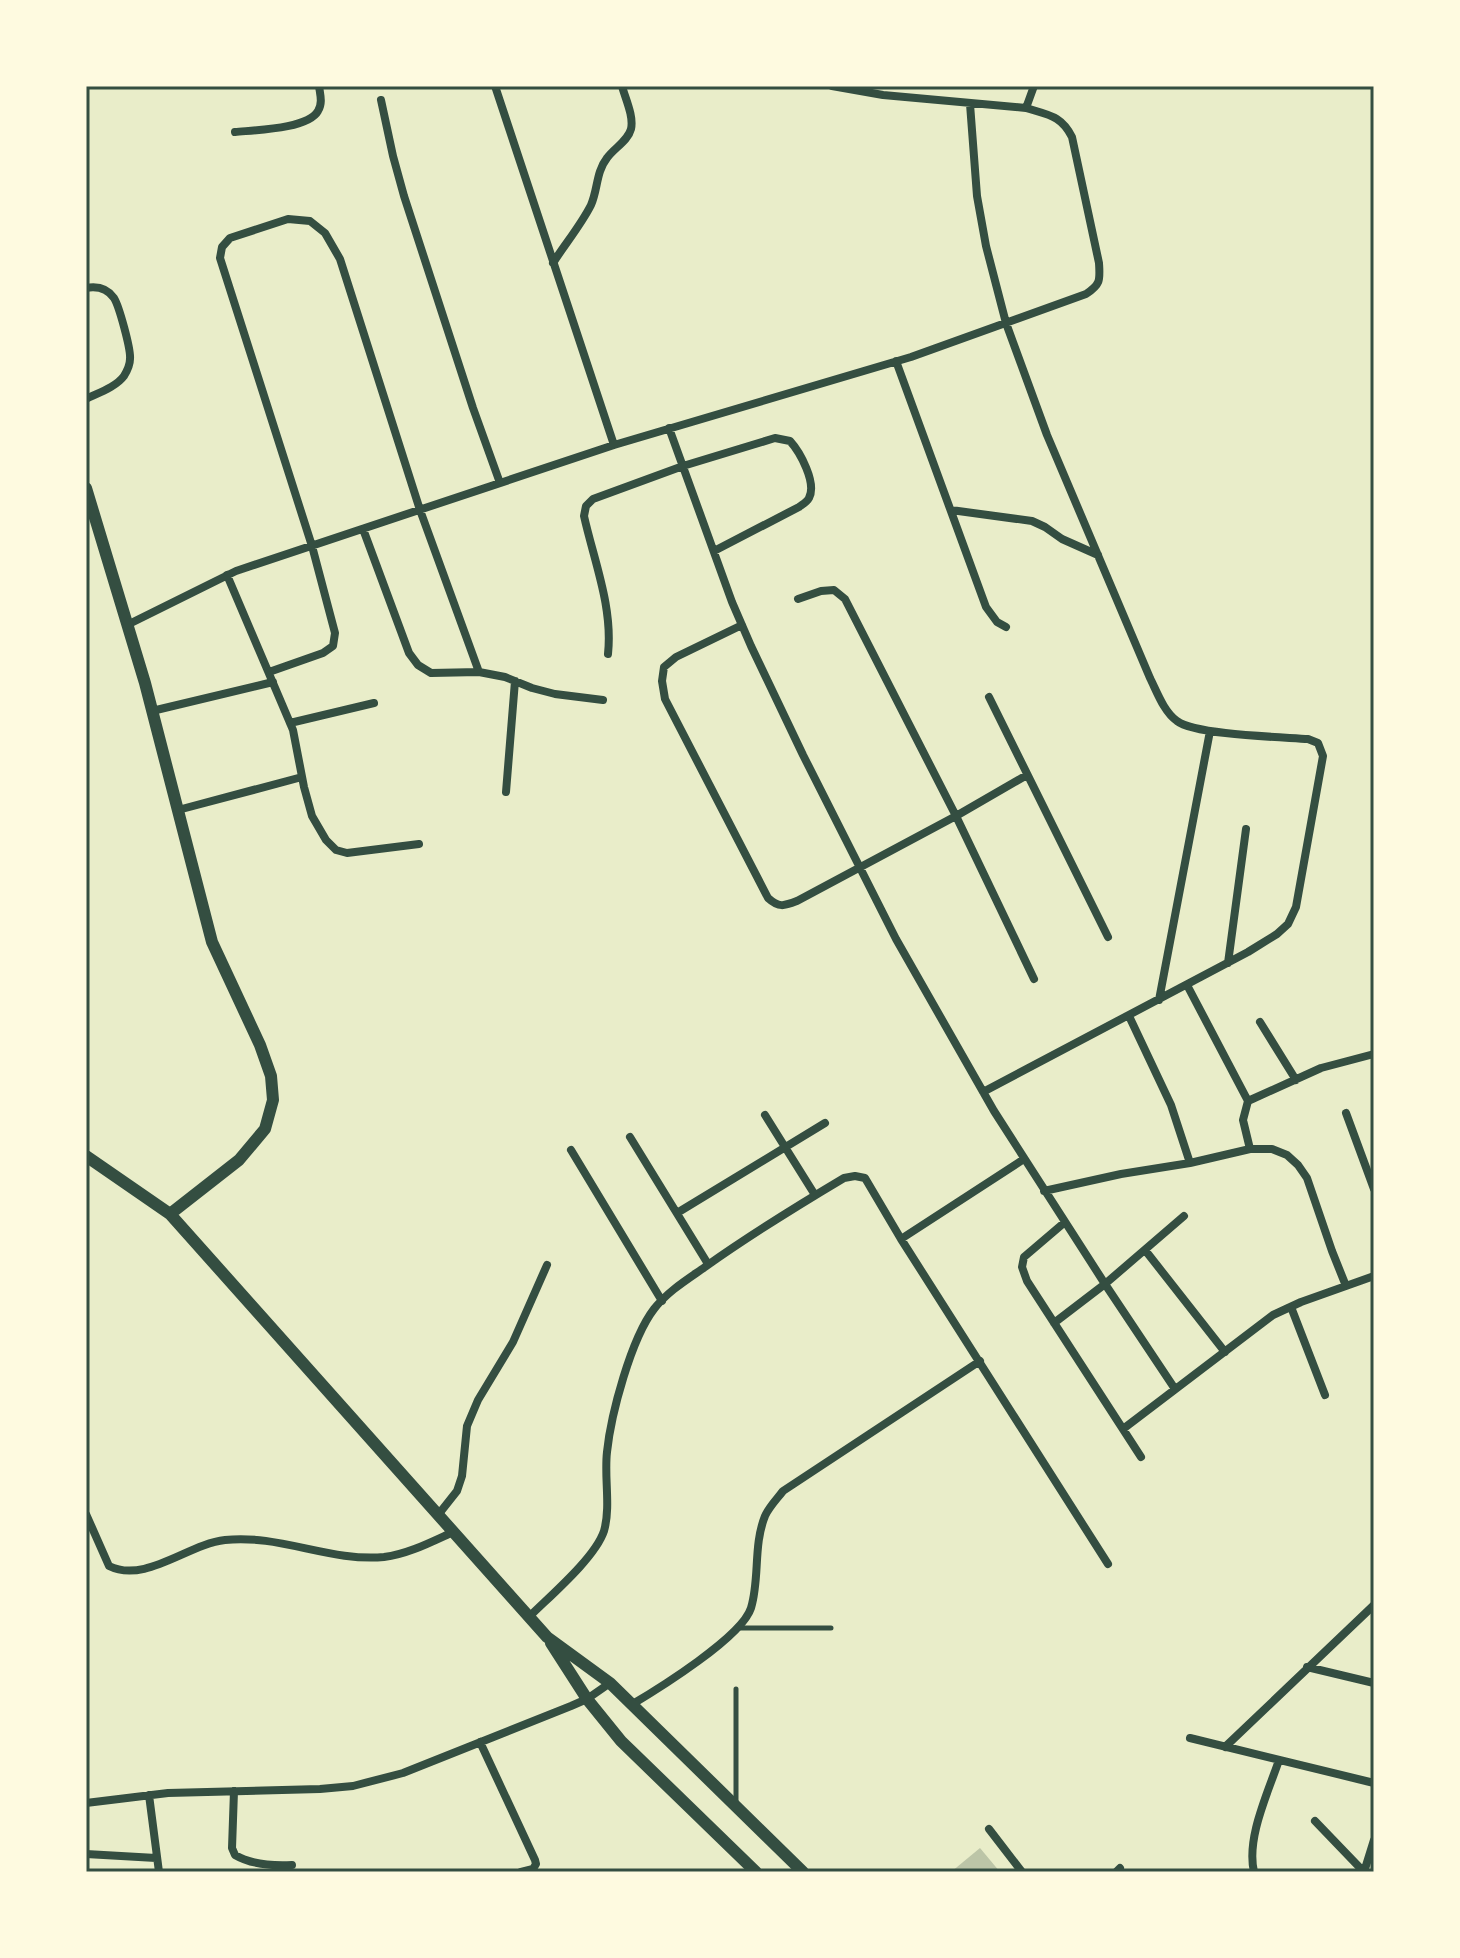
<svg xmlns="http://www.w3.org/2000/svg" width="1460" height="1958" font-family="'Crimson Pro',serif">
<rect width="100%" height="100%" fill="#e9edc9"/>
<!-- building -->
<path fill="#bcc5a7" d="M 980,1848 L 1000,1872 L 951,1872 Z"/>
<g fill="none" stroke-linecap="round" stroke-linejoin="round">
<!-- service -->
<path stroke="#344e41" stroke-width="5" d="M 737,1628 L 831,1628
M 736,1804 L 736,1689"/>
<!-- minor -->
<path stroke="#344e41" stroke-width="8" d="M 495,86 L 614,445
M 832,86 L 883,95 L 1026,108 L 1034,86
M 381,100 L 393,156 L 404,196 L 473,408 L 500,483
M 970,104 L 977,196 L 986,246 L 1006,323 L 1047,435 L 1150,678 C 1157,692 1164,712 1177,721 C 1195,735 1282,737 1308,739 L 1318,743 L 1323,756 L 1296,907 L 1288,924 L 1277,934 L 1248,952 L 983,1092
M 235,132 C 255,130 308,129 318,111 C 323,103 320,94 319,86
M 553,263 C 565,244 581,225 591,205 C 598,189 596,172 607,158 C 614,148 628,141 631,129 C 634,116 625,98 622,86
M 86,288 C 97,286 107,288 114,298 C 119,306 131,349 130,359 C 130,364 127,371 124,376 C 116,387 98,393 86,399
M 896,361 L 986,607 L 997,622 L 1006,627
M 669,428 L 732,602 L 751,646 L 803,755 L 896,939 L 994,1111 L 1105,1284 L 1175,1389
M 951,510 L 1032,521 L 1045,527 L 1062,539 L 1098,555
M 363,529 L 409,653 L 418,665 L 431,673 L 479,672 L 505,677 L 532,688 L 555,694 L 603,700
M 227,575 L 293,730 L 304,787 L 312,816 L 326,840 L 336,850 L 347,853 L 419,844
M 798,599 L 821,591 L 834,590 L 845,599 L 956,816 L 1034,979
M 127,625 L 236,571 L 614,445 L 911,357 L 1086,294 C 1101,284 1100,280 1099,263 L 1072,137 C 1061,115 1048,115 1026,108
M 742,625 L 676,657 L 664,667 L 662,681 L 665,699 L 768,898 C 779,908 784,906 797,901 L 956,816 L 1027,775
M 608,654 C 613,607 594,561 584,516 L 586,506 L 593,499 L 683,466 L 775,438 L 790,441 C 800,452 817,483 809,498 C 807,502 803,504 799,507 L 714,551
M 269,672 L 323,653 L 333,646 L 335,633 L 312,546 L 220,258 L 222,247 L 230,238 L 288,219 L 310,221 L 325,233 L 340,259 L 420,510 L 479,672
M 989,697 L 1108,937
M 152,711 L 273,682
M 290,723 L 374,703
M 506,792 L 515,681
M 178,810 L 302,777
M 1228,963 L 1246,829
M 1187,985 L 1248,1101
M 1159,1000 L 1210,731
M 1129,1016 L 1171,1105 L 1190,1163
M 1260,1022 L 1296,1080
M 1346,1113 L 1374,1189
M 765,1115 L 815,1195
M 630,1137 L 708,1264
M 1250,1149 L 1243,1120 L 1248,1101 L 1321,1068 L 1374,1054
M 571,1150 L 662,1301
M 1044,1191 L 1121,1174 L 1190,1163 L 1250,1149 L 1272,1149 L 1287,1155 L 1298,1165 L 1307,1178 L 1332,1251 L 1346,1286
M 677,1213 L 825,1123
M 1065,1222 L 1024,1257 L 1022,1267 L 1027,1281 L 1141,1457
M 901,1239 L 1024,1159
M 1145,1250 L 1225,1352
M 1291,1307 L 1325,1395
M 1054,1323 L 1105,1284 L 1184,1216
M 1123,1429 L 1273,1315 L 1301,1302 L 1374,1276
M 86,1514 L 109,1566 C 145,1584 188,1544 225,1540 C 279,1534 330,1562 384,1557 C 408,1554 431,1542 453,1532
M 438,1515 L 457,1491 L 462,1476 L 467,1426 L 478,1400 L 513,1342 L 547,1265
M 529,1617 C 550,1596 595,1558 604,1531 C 611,1506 604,1478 607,1452 C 611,1414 631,1339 654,1309 C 668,1291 688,1279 705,1267 C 750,1235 797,1206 844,1178 L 855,1176 L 865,1178 L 901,1239 L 1108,1564
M 1307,1667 L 1374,1683
M 631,1705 C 658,1689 742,1637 751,1608 C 760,1578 753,1546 765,1516 C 769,1507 777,1499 783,1491 L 980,1361
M 1190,1738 L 1374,1783
M 480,1742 L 535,1860 L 536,1864 L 533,1869 L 521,1872
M 1225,1747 L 1374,1605
M 234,1791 L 232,1848 L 235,1855 C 252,1865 272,1866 292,1865
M 149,1795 L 159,1872
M 86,1803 L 168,1793 L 320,1789 L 353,1786 L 403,1773 L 571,1706 L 587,1699 L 610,1683
M 1315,1821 L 1364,1872 L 1374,1840
M 989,1829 L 1022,1872
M 86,1854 L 156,1858
M 1116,1872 L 1120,1868
M 1254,1872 C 1246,1838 1268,1793 1279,1760"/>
<!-- tertiary -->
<path stroke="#344e41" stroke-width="12" d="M 86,488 L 145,683 L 212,942 L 260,1045 L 271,1076 L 273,1100 L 265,1129 L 239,1160 L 170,1214
M 86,1156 L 170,1214 L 547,1637 L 610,1683 L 803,1872
M 551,1643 L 587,1699 L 621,1741 L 756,1872"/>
</g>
<!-- border -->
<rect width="1460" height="1958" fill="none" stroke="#fefae0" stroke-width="176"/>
<rect x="88" y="88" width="1284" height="1782" fill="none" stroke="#344e41" stroke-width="3"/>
</svg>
